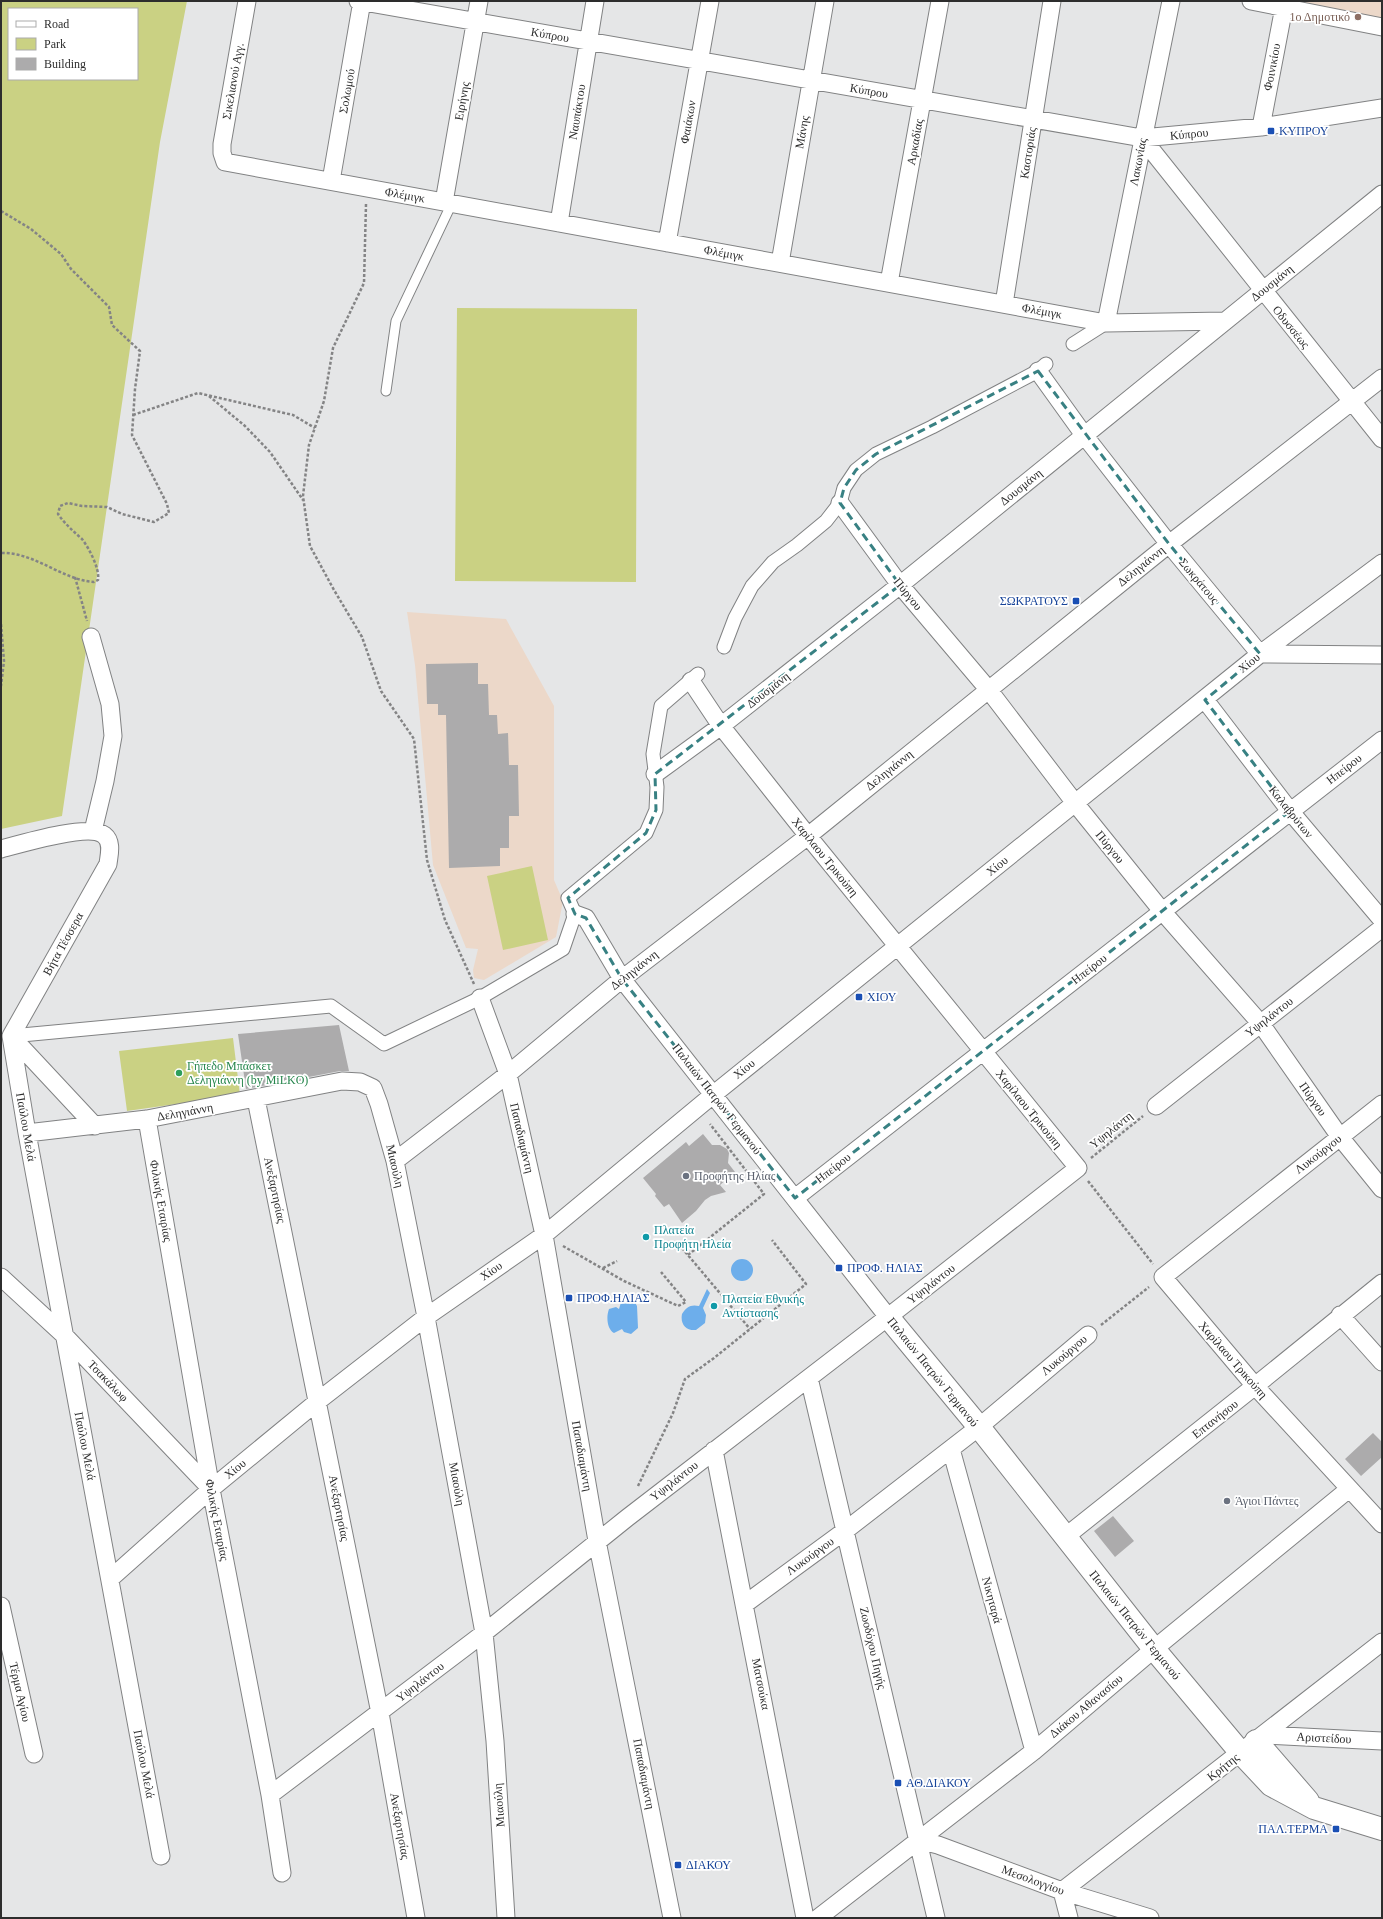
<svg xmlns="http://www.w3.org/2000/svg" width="1383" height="1919" font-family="Georgia,serif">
<rect width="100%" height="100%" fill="#e5e6e7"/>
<!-- education -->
<path fill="#ecd8c9" d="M 1287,1 L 1382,1 L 1382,26 Z
M 407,612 L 506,619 L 554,706 L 554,880 L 563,901 L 556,937 L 484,980 L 474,978 L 473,970 L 478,949 L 466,948 L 433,865 L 415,665 Z"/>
<!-- green -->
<path fill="#cad183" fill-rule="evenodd" d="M 1,1 L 187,1 L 160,142 L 62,816 L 1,829 ZM 9,9 L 137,9 L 137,79 L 9,79 Z
M 457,308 L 637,309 L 636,582 L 455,581 Z
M 532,866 L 548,940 L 503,950 L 487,876 Z
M 233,1038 L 240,1095 L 127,1111 L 119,1051 Z"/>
<!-- water -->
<path fill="#6daeeb" d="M731 1270a11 11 0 1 1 22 0a11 11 0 1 1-22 0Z
M 707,1289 L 710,1293 L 703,1308 L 706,1315 L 705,1323 L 696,1330 C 686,1331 680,1324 682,1314 C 686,1307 691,1304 699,1306 Z
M 628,1297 L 633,1299 L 637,1306 L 638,1328 L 631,1334 L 624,1332 L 622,1329 L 614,1333 C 607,1329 606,1317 609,1309 L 616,1307 L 619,1309 L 622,1299 Z"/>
<!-- building -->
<path fill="#acabac" d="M 478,663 L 478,684 L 488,684 L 489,715 L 497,715 L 498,734 L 508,733 L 509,765 L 518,765 L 519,816 L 509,816 L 509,848 L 500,848 L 500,866 L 449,868 L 446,715 L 438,715 L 438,704 L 427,704 L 426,664 Z
M 339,1025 L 349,1071 L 340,1071 L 246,1089 L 238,1034 Z
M 703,1134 L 712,1145 L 720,1145 L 727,1149 L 729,1153 L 728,1163 L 735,1172 L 720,1185 L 726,1192 L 711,1196 L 705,1200 L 696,1211 L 682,1223 L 669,1204 L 664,1207 L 655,1196 L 656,1194 L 643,1178 L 686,1142 L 689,1146 Z
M 1373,1433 L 1382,1442 L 1382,1457 L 1361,1476 L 1345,1459 Z
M 1113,1516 L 1134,1541 L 1115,1557 L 1094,1531 Z"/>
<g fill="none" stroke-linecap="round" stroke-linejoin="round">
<defs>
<path id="service" d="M 386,391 L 396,321 L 452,203"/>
<path id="pedestrian" d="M 1073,344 L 1106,323
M 724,647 L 735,618 L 752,586 L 773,562 L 797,545 L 826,521 L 840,503 L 844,488 L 856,470 L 876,454 L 932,427 L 1038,371 L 1046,364
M 11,1036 L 331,1006 L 384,1044 L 480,998 L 563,949 L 575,914 L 568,898 L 646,833 L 656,810 L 657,787 L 653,754 L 661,706 L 698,674"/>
<path id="minor" d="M 247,1 L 222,144 L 222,153 L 225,162 L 1106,323 L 1225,321
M 358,1 L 1142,138 L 1261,127 L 1382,108
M 1251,1 L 1382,27
M 1261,127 L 1284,7
M 1142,138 L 1382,439
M 331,181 L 362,1
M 444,202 L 479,1
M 559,223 L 595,1
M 667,243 L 710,1
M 780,263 L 825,1
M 889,283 L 940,1
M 1004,304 L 1052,1
M 1106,323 L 1171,1
M 1038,371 L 1084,435 L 1169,544 L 1260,654
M 840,503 L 900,585 L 988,689 L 1075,803 L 1162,911 L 1261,1024 L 1340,1137 L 1382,1189
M 91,637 L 110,704 L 113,736 L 105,781 L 93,831
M 1260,654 L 1382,655
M 1205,700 L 1290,811 L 1382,920
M 655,774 L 721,726 L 900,585 L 1382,194
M 1,849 C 20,844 89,823 104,835 C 113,842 109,855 108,864 L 11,1036
M 575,914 L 586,918 L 622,979 L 888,1317
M 480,998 L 508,1074 L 544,1235 L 597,1541 L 672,1918
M 11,1036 L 27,1133 L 161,1856
M 11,1036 L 95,1126
M 256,1099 L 380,1713 L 416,1918
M 1382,1104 L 1163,1277 L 1255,1386 L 1382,1524
M 1156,1106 L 1382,928
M 147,1119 L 211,1489 L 270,1795 L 282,1873
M 27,1133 L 147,1119 L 342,1081 L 360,1082 L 373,1088 L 379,1104 L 395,1161 L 426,1317 L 484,1633 L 495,1741 L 506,1918
M 395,1161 L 508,1074 L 622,979 L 808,836 L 1169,544 L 1382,378
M 795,1198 L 1382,740
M 1,1277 L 65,1336 L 211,1489
M 1340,1315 L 1382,1362
M 809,1378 L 936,1918
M 951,1449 L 1034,1751
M 714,1450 L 805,1918
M 1065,1537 L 1255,1386 L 1382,1283
M 110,1579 L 211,1489 L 318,1401 L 426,1317 L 544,1235 L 714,1094 L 1260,654 L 1382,563
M 745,1604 L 846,1530 L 979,1427 L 1088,1335
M 1,1606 L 34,1754
M 1265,1735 L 1382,1741
M 270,1795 L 484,1633 L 627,1518 L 888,1317 L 1078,1168 L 808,836 L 721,726 L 691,681
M 918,1840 L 938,1845 L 1062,1891 L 1150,1918
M 1062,1891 L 1382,1642
M 1062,1891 L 1069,1918
M 818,1918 L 1034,1751 L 1154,1649 L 1349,1489"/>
<path id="tertiary" d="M 888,1317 L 979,1427 L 1154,1649 L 1241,1753 L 1271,1785 L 1314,1808 L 1382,1829
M 1256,1741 L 1308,1801"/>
</defs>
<!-- service casing -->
<use href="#service" stroke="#818283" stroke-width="11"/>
<!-- pedestrian casing -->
<use href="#pedestrian" stroke="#818283" stroke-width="15"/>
<!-- minor casing -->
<use href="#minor" stroke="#818283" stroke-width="19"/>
<!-- tertiary casing -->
<use href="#tertiary" stroke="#818283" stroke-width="24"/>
<!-- path -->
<path stroke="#848485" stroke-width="2.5" stroke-dasharray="3 2" stroke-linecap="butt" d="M 366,204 L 364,283 L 333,348 L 324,401 L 309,445 L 303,496 L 310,546 L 334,590 L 362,637 L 381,691 L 414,739 L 427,860 L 445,920 L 474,984
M 1,211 L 31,229 L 61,254 L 71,269 L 109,307 L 112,325 L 140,351 L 135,389 L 132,435 L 167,504 L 169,513 L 154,522 L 122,514 L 107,507 L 82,506 L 68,503 L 60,506 L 58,514 C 65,524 73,531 82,539 C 89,548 100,569 98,580 L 94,582 C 62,580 35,552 1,553
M 209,396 L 245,426 L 270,452 L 303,500
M 133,415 L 198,393 L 293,415 L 315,428
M 75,577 L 87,621
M 1,624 L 4,661 L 1,686
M 1091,1158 L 1143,1116
M 1088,1181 L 1153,1264
M 563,1246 L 624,1281 L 678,1306 L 686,1302 L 661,1272
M 682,1248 L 750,1329
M 688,1255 L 764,1194 L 710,1124
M 603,1268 L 617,1261
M 1101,1325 L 1149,1287
M 638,1486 L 673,1413 L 685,1379 L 714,1358 L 806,1284 L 772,1240"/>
<!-- service -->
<use href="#service" stroke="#fff" stroke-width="9"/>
<!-- pedestrian -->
<use href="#pedestrian" stroke="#fff" stroke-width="13"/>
<!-- minor -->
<use href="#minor" stroke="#fff" stroke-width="17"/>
<!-- tertiary -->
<use href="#tertiary" stroke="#fff" stroke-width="22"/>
</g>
<!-- marked area -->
<path fill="none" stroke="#388183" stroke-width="3" stroke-dasharray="8 5" stroke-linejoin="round" d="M 1038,371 L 1169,544 L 1260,654 L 1205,700 L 1290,811 L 795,1198 L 622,979 L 586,918 L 575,914 L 568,898 L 646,833 L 656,810 L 655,774 L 900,585 L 840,503 L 844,488 L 856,470 L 876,454 Z"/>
<!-- markers -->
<circle fill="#8d6e63" stroke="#fff" stroke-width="1.5" cx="1358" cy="17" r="4"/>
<g fill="#1a4fb4" stroke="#fff" stroke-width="1.5">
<rect x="1267" y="127" width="8" height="8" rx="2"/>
<rect x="1072" y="597" width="8" height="8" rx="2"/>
<rect x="855" y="993" width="8" height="8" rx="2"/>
<rect x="835" y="1264" width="8" height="8" rx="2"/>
<rect x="565" y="1294" width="8" height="8" rx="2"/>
<rect x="894" y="1779" width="8" height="8" rx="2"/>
<rect x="1332" y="1825" width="8" height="8" rx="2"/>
<rect x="674" y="1861" width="8" height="8" rx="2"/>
</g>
<circle fill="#2e9e5b" stroke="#fff" stroke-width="1.5" cx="179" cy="1073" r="4"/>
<g fill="#6b7280" stroke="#fff" stroke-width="1.5">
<circle cx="686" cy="1176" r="4"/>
<circle cx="1227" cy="1501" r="4"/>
</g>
<g fill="#0f9aa8" stroke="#fff" stroke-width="1.5">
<circle cx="646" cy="1237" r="4"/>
<circle cx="714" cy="1306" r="4"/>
</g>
<g text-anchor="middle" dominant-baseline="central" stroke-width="3.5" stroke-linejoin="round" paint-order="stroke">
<!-- education labels -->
<g font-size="12" fill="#785e54" stroke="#fff" text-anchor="end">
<text x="1350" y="17">1ο Δημοτικό</text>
</g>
<!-- street labels -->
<g font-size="12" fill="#2d2d2d" stroke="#fff">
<text transform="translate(550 35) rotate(10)">Κύπρου</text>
<text transform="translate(1272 67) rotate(-79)">Φοινικίου</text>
<text transform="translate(233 81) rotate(-80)">Σικελιανού Αγγ.</text>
<text transform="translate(347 91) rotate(-80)">Σολωμού</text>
<text transform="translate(869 91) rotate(10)">Κύπρου</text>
<text transform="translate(462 101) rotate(-80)">Ειρήνης</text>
<text transform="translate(577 112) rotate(-81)">Ναυπάκτου</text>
<text transform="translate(688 122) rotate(-80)">Φαιάκων</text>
<text transform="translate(802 132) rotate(-80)">Μάνης</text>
<text transform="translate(1189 134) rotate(-5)">Κύπρου</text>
<text transform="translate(915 142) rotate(-80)">Αρκαδίας</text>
<text transform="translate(1028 153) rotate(-81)">Καστοριάς</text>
<text transform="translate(1138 162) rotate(-79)">Λακωνίας</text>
<text transform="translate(405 195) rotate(10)">Φλέμιγκ</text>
<text transform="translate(724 253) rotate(10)">Φλέμιγκ</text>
<text transform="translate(1272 283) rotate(-39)">Δουσμάνη</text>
<text transform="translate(1042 311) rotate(10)">Φλέμιγκ</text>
<text transform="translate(1291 327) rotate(51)">Οδυσσέως</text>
<text transform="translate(1021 487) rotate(-39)">Δουσμάνη</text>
<text transform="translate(1141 566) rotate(-39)">Δεληγιάννη</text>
<text transform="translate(1199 581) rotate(50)">Σωκράτους</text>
<text transform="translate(908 594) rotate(51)">Πύργου</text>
<text transform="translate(1249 663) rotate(-39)">Χίου</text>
<text transform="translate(768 690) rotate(-38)">Δουσμάνη</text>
<text transform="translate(1344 769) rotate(-38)">Ηπείρου</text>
<text transform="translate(889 770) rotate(-39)">Δεληγιάννη</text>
<text transform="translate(1291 812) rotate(51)">Καλαβρύτων</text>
<text transform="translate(1110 847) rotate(51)">Πύργου</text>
<text transform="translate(825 857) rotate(51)">Χαρίλαου Τρικούπη</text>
<text transform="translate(997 866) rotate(-39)">Χίου</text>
<text transform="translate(63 944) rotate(-61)">Βήτα Τέσσερα</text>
<text transform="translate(1089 969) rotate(-38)">Ηπείρου</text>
<text transform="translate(634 970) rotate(-38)">Δεληγιάννη</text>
<text transform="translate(1269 1017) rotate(-38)">Υψηλάντου</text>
<text transform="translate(744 1069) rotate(-39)">Χίου</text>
<text transform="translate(717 1099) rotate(52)">Παλαιών Πατρών Γερμανού</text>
<text transform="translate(1313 1099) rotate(55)">Πύργου</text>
<text transform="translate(1029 1109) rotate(51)">Χαρίλαου Τρικούπη</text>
<text transform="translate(185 1112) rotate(-10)">Δεληγιάννη</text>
<text transform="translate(26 1127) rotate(80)">Παύλου Μελά</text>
<text transform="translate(1111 1130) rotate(-39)">Υψηλάντη</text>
<text transform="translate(522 1138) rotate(77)">Παπαδιαμάντη</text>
<text transform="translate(1318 1154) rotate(-38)">Λυκούργου</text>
<text transform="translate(395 1166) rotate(77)">Μιαούλη</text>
<text transform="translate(833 1168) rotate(-38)">Ηπείρου</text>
<text transform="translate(275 1190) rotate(78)">Ανεξαρτησίας</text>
<text transform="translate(161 1201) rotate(80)">Φιλικής Εταιρίας</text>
<text transform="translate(491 1271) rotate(-35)">Χίου</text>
<text transform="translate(931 1284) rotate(-38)">Υψηλάντου</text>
<text transform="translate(1064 1355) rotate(-40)">Λυκούργου</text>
<text transform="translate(1233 1360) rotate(49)">Χαρίλαου Τρικούπη</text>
<text transform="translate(933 1372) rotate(51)">Παλαιών Πατρών Γερμανού</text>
<text transform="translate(108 1381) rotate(46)">Τσακάλωφ</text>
<text transform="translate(1215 1419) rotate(-38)">Επτανήσου</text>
<text transform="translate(85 1446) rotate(79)">Παύλου Μελά</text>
<text transform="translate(582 1456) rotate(80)">Παπαδιαμάντη</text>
<text transform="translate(235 1469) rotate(-39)">Χίου</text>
<text transform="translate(674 1481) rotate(-38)">Υψηλάντου</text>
<text transform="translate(457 1484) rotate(80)">Μιαούλη</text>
<text transform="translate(339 1508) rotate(79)">Ανεξαρτησίας</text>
<text transform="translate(217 1520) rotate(79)">Φιλικής Εταιρίας</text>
<text transform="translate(810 1556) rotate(-36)">Λυκούργου</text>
<text transform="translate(992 1600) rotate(75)">Νικηταρά</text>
<text transform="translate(1135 1625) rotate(51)">Παλαιών Πατρών Γερμανού</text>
<text transform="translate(873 1648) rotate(77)">Ζωοδόχου Πηγής</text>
<text transform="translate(420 1682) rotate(-38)">Υψηλάντου</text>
<text transform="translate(761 1684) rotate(79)">Ματσούκα</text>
<text transform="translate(20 1692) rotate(77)">Τέρμα Αγίου</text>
<text transform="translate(1086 1706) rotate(-40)">Διάκου Αθανασίου</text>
<text transform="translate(1324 1738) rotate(3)">Αριστείδου</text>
<text transform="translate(144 1764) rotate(79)">Παύλου Μελά</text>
<text transform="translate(1223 1767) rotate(-38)">Κρήτης</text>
<text transform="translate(644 1774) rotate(79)">Παπαδιαμάντη</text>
<text transform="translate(499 1805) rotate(-94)">Μιαούλη</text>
<text transform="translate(400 1826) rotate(80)">Ανεξαρτησίας</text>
<text transform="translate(1033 1880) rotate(20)">Μεσολογγίου</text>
</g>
<!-- transit labels -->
<g font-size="12" fill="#164399" stroke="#fff" text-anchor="start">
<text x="1279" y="131">ΚΥΠΡΟΥ</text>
<text x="1068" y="601" text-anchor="end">ΣΩΚΡΑΤΟΥΣ</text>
<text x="867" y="997">ΧΙΟΥ</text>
<text x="847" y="1268">ΠΡΟΦ. ΗΛΙΑΣ</text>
<text x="577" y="1298">ΠΡΟΦ.ΗΛΙΑΣ</text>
<text x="906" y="1783">ΑΘ.ΔΙΑΚΟΥ</text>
<text x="1328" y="1829" text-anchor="end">ΠΑΛ.ΤΕΡΜΑ</text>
<text x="686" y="1865">ΔΙΑΚΟΥ</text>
</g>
<!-- leisure labels -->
<g font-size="12" fill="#27864d" stroke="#fff" text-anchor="start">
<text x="187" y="1066">Γήπεδο Μπάσκετ<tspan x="187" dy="14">Δεληγιάννη (by MiLKO)</tspan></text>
</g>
<!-- worship labels -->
<g font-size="12" fill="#5b616d" stroke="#fff" text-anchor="start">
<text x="694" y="1176">Προφήτης Ηλίας</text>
<text x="1235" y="1501">Άγιοι Πάντες</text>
</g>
<!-- culture labels -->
<g font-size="12" fill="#0d838f" stroke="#fff" text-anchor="start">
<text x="654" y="1230">Πλατεία<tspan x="654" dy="14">Προφήτη Ηλεία</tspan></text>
<text x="722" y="1299">Πλατεία Εθνικής<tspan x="722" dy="14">Αντίστασης</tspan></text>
</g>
</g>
<!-- border -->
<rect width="1383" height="1919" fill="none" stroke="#2d2d2d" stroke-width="4"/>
<!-- legend -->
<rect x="8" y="8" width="130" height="72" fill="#ffffff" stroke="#ababab"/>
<rect x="16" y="21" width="20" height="6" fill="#ffffff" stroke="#ababab"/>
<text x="44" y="28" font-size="12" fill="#2d2d2d">Road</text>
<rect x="16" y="38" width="20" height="12" fill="#cad183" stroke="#ababab"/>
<text x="44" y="48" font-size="12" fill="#2d2d2d">Park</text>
<rect x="16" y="58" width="20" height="12" fill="#acabac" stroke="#ababab"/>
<text x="44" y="68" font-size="12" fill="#2d2d2d">Building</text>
</svg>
